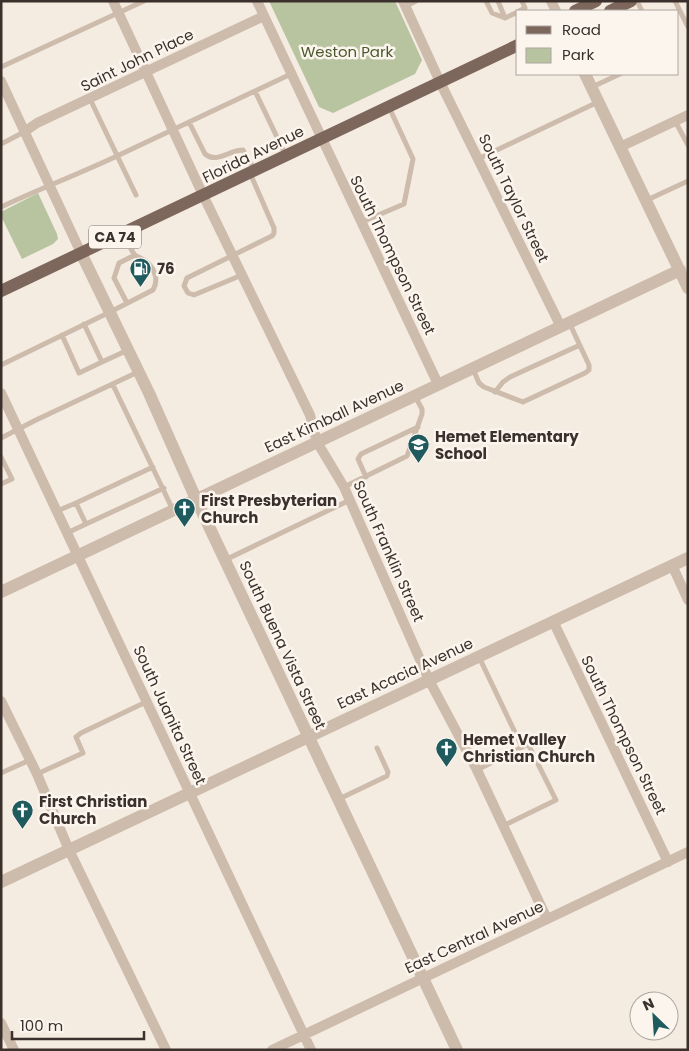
<svg xmlns="http://www.w3.org/2000/svg" width="689" height="1051" font-family="Poppins,sans-serif">
<rect width="100%" height="100%" fill="#f4ebe1"/>
<!-- green -->
<path fill="#b8c4a0" d="M 269,1 L 395,1 L 422,60 L 415,74 L 333,113 L 319,107 Z
M 38,193 L 57,234 L 58,239 L 53,244 L 22,259 L 1,216 L 1,212 Z"/>
<g fill="none" stroke-linecap="round" stroke-linejoin="round">
<!-- service -->
<path stroke="#cdbbac" stroke-width="5" d="M 486,1 L 492,13 L 505,18 L 518,12
M 498,1 L 505,18
M 637,1 L 642,11
M 675,1 L 688,27
M 406,6 L 416,1
M 519,11 L 525,8 L 522,1
M 1,67 L 144,1
M 592,87 L 620,74
M 255,91 L 286,156
M 90,99 L 136,195
M 675,121 L 688,145
M 189,122 L 205,154 C 217,164 229,150 243,150 L 254,169
M 1,144 L 24,132
M 478,159 L 598,102
M 647,200 L 688,181
M 1,207 C 39,189 79,174 117,156 C 175,129 233,101 291,74
M 362,222 L 404,204 L 413,159 L 389,107
M 242,275 L 194,295 L 188,293 L 184,286 L 187,278 L 272,236 L 274,233 L 274,228 L 250,173
M 127,303 L 114,278 L 119,263 L 135,255
M 62,335 L 79,373 L 102,362 L 84,324
M 102,362 L 128,350
M 1,365 L 110,312 L 153,290 C 160,278 153,265 142,259 C 140,257 137,257 135,255 C 130,250 127,239 124,233
M 473,369 L 479,383 L 484,387 L 523,402 L 585,373 L 589,370 L 589,365 L 569,322
M 113,385 L 173,510
M 495,392 L 503,382 L 510,377 L 580,345
M 1,438 L 36,420 L 138,372
M 1,457 L 12,479 L 1,484
M 366,477 L 358,459 L 361,454 L 418,427
M 344,487 L 407,456 L 422,414 L 422,409 L 415,396
M 76,503 L 153,467
M 57,511 L 76,503 L 86,524 L 67,533
M 86,524 L 164,488
M 225,560 L 350,500
M 479,657 L 522,747
M 477,770 L 528,744 L 556,800 L 503,826
M 1,773 L 30,760
M 37,774 L 83,753 L 76,737 L 81,733 L 146,702
M 339,799 L 387,776 L 388,772 L 377,748"/>
<!-- minor -->
<path stroke="#cdbbac" stroke-width="10" d="M 113,1 L 203,195 L 310,415 L 317,442 L 344,487 L 429,680 L 477,770 L 547,919
M 257,1 L 438,384
M 403,1 L 440,82 L 561,327
M 551,1 L 556,11
M 1,81 L 81,253
M 24,132 L 37,123 L 264,16
M 620,147 L 688,115
M 1,393 L 311,1050
M 672,565 L 688,600
M 553,621 L 668,862
M 1,701 L 37,774 L 69,850 L 166,1050
M 1,1023 L 14,1050
M 272,1050 L 688,852"/>
<!-- tertiary -->
<path stroke="#cdbbac" stroke-width="12" d="M 585,74 L 688,288
M 81,253 L 149,393 L 196,499 L 457,1050
M 1,592 L 680,270
M 1,882 L 688,558"/>
<!-- primary -->
<path stroke="#7d675c" stroke-width="12" d="M 575,11 L 596,1
M 610,11 L 631,1
M 1,291 L 518,45"/>
</g>
<!-- icons -->
<defs>
<symbol id="fuel-pin" viewBox="-11 -11 22 30"><path d="M0 17L-7.5 6A9.5 9.5 0 1 1 7.5 6Z" fill="#1f5a5e" stroke="#fbf5ee"/><path d="M-5.5-6h7V0h2V4h1.3V-2.5L3-4.5l.8-.8L6-3V5H2.5V1h-1V6h-7ZM-4.2-4.7v3.2H.2V-4.7Z" fill="#fff"/></symbol>
<symbol id="school-pin" viewBox="-11 -11 22 30"><path d="M0 17L-7.5 6A9.5 9.5 0 1 1 7.5 6Z" fill="#1f5a5e" stroke="#fbf5ee"/><path d="M0-5L7-2L0 1L-7-2ZM-4 1L0 2.5L4 1V4Q0 6-4 4Z" fill="#fff"/></symbol>
<symbol id="church-pin" viewBox="-11 -11 22 30"><path d="M0 17L-7.5 6A9.5 9.5 0 1 1 7.5 6Z" fill="#1f5a5e" stroke="#fbf5ee"/><path d="M-1.2-6h2.4v3.5h3.3v2.4h-3.3V6h-2.4V-.1h-3.3v-2.4h3.3Z" fill="#fff"/></symbol>
</defs>
<g fill-rule="evenodd">
<use href="#fuel-pin" x="128" y="256" width="25" height="34"/>
<use href="#school-pin" x="406" y="432" width="25" height="34"/>
<use href="#church-pin" x="172" y="496" width="25" height="34"/>
<use href="#church-pin" x="434" y="736" width="25" height="34"/>
<use href="#church-pin" x="10" y="798" width="25" height="34"/>
</g>
<g text-anchor="middle" dominant-baseline="central" stroke-width="5" stroke-linejoin="round" paint-order="stroke">
<!-- shield labels -->
<rect fill="#fbf5ee" stroke="#756b66" stroke-width="1" x="89" y="225.5" width="52" height="23" rx="4"/>
<g font-size="14" font-weight="bold" fill="#3b302b">
<text x="115" y="237">CA 74</text>
</g>
<!-- park labels -->
<g font-size="15" fill="#4a5a2e" stroke="#fbf5ee">
<text x="347" y="51">Weston Park</text>
</g>
<!-- street labels -->
<g font-size="15" fill="#3b302b" stroke="#fbf5ee">
<text transform="translate(137 60) rotate(-26)">Saint John Place</text>
<text transform="translate(253 154) rotate(-26)">Florida Avenue</text>
<text transform="translate(514 198) rotate(64)">South Taylor Street</text>
<text transform="translate(393 255) rotate(64)">South Thompson Street</text>
<text transform="translate(334 416) rotate(-25)">East Kimball Avenue</text>
<text transform="translate(389 551) rotate(66)">South Franklin Street</text>
<text transform="translate(283 645) rotate(65)">South Buena Vista Street</text>
<text transform="translate(405 673) rotate(-25)">East Acacia Avenue</text>
<text transform="translate(170 715) rotate(65)">South Juanita Street</text>
<text transform="translate(624 735) rotate(64)">South Thompson Street</text>
<text transform="translate(474 937) rotate(-25)">East Central Avenue</text>
</g>
<!-- poi labels -->
<g font-size="15" font-weight="bold" fill="#3b302b" stroke="#fbf5ee" text-anchor="start">
<text x="157" y="268">76</text>
<text x="435" y="436">Hemet Elementary<tspan x="435" dy="17">School</tspan></text>
<text x="201" y="500">First Presbyterian<tspan x="201" dy="17">Church</tspan></text>
<text x="463" y="739">Hemet Valley<tspan x="463" dy="17">Christian Church</tspan></text>
<text x="39" y="801">First Christian<tspan x="39" dy="17">Church</tspan></text>
</g>
</g>
<!-- border -->
<rect width="689" height="1051" fill="none" stroke="#3b302b" stroke-width="5"/>
<!-- legend -->
<rect x="516" y="10" width="162" height="65" fill="#fbf5ee" stroke="#aea6a0"/>
<rect x="526" y="26" width="25" height="8" fill="#7d675c" stroke="#aea6a0"/>
<text x="562" y="35" font-size="15" fill="#3b302b">Road</text>
<rect x="526" y="48" width="25" height="15" fill="#b8c4a0" stroke="#aea6a0"/>
<text x="562" y="60" font-size="15" fill="#3b302b">Park</text>
<!-- north arrow -->
<g transform="translate(654 1016) rotate(335)"><circle r="24" fill="#fbf5ee" stroke="#aea6a0"/>
<path d="M0-4L9 19L0 12L-9 19Z" fill="#1f5a5e"/>
<text y="-8" font-size="14" font-weight="bold" text-anchor="middle" fill="#3b302b">N</text>
</g>
<!-- scale -->
<path d="M12 1031v8h132v-8" fill="none" stroke="#3b302b" stroke-width="2.5"/>
<text x="20" y="1031" font-size="15" fill="#3b302b" stroke="#fbf5ee" stroke-width="4" paint-order="stroke">100 m</text>
</svg>
